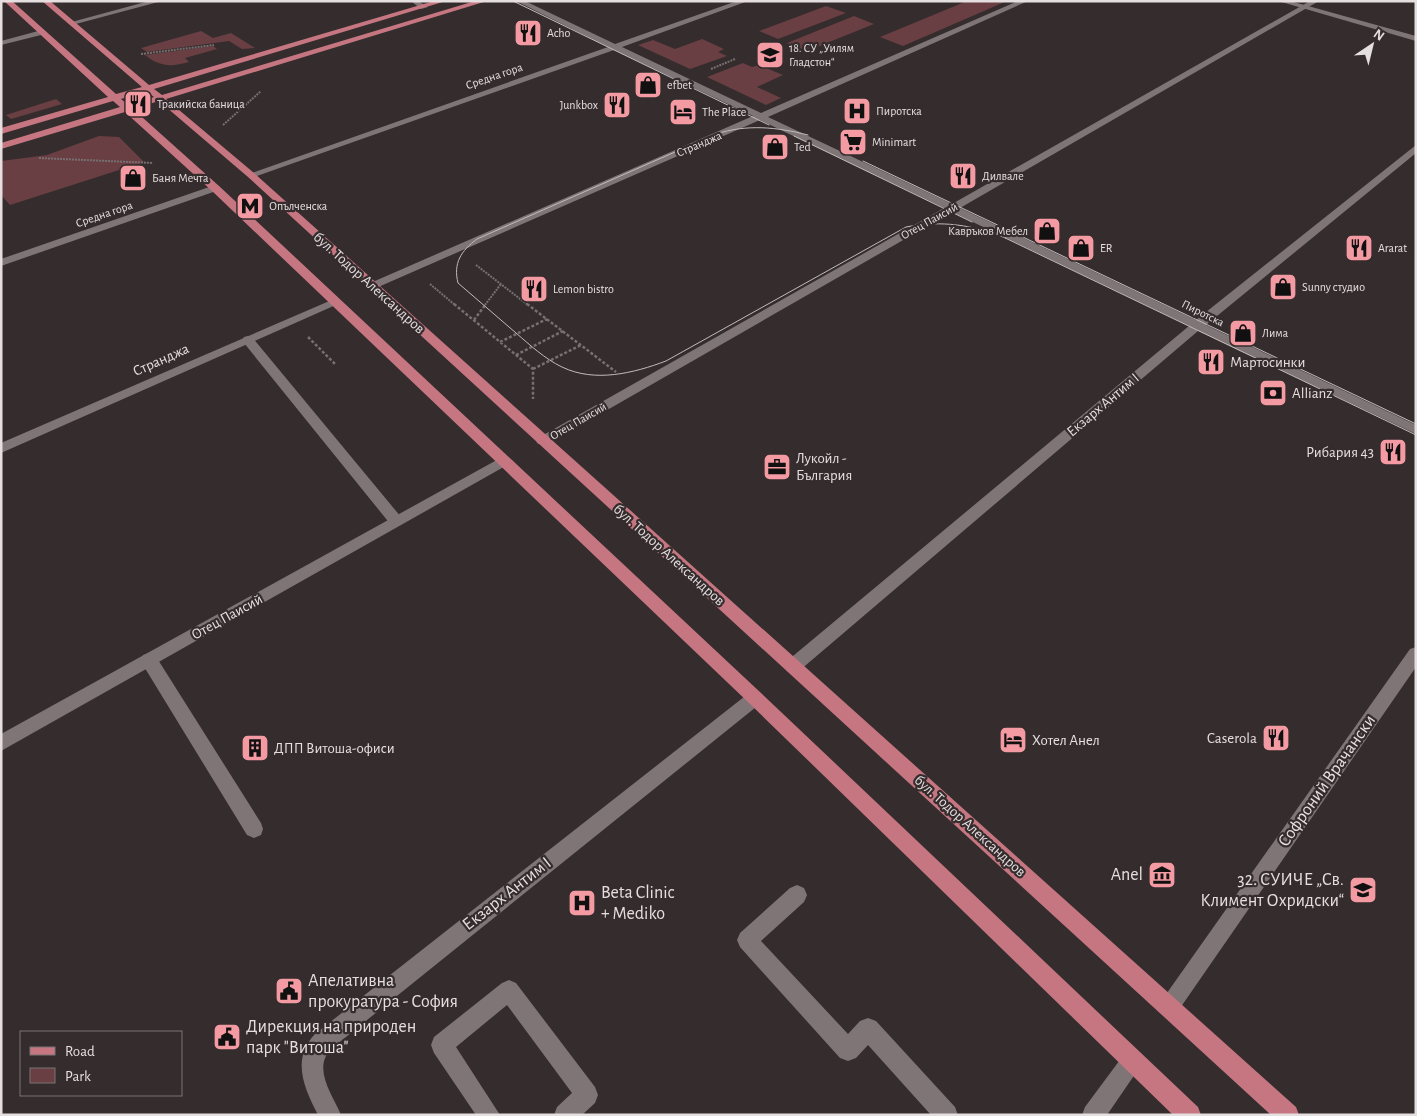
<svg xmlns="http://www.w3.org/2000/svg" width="1417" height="1116" font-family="'Alegreya Sans',sans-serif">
<rect width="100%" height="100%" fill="#352c2d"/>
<!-- green -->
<path fill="#693f43" d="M 967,1 L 1007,1 L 903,46 L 880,37 Z
M 826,6 L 846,13 L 778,39 L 759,31 Z
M 854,16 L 874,24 L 807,51 L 787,43 Z
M 201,31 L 213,38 L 231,33 L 255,48 L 242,49 L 229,41 L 147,52 L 141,48 Z
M 702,39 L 724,49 L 718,52 L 727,56 L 690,69 L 638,45 L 653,40 L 675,49 Z
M 213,46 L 217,49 L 185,58 L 189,62 C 171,67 160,67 145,55 Z
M 743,63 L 752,67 L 759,65 L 783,75 L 757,87 L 781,98 L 766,105 L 707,77 Z
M 56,99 L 62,104 L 11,119 L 6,115 Z
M 99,136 L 119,137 L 144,162 L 10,205 L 1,195 L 1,161 L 47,155 Z"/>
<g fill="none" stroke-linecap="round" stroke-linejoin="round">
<!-- path-far1 -->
<path stroke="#776f70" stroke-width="2" stroke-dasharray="2 1" stroke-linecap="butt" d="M 141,54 L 214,45
M 711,69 L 735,59
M 223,125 L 261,91
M 39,158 L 153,163
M 476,265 L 528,305
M 430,284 L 455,305
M 485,305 L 501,284"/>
<!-- path -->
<path stroke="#776f70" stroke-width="2.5" stroke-dasharray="3 2" stroke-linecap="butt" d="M 454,304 L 533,369 L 533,399
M 527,304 L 616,372
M 474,320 L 486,304
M 308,337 L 336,365
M 500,342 L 547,319
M 516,355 L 563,331
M 533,369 L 581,345"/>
<!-- lane -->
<path fill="#7f7576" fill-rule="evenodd" d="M 411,1 L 418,1 L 428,7 L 421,9 Z
M 248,336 L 252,337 L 401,517 L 403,521 L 401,525 L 391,525 L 244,343 L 242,340 L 244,337 Z
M 149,653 L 155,655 L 261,823 L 263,829 L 261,835 L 254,838 L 247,835 L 143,665 L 141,660 L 143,655 Z
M 797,885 L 804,888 L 807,895 L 804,902 L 761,941 L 848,1034 L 860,1021 L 868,1018 L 876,1021 L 955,1107 L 958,1115 L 931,1115 L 868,1045 L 856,1058 L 848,1061 L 840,1058 L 740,947 L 737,940 L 740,933 L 790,888 Z
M 509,980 L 516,983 L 595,1087 L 598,1095 L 595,1103 L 582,1115 L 554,1115 L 557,1107 L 572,1093 L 507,1005 L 456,1047 L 500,1115 L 476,1115 L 434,1053 L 431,1045 L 434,1037 L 502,983 Z"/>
<!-- street -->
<path fill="#7f7576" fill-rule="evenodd" d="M 149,1 L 162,1 L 72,25 L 68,23 Z
M 516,1 L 525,1 L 615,44 L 737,1 L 748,1 L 622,47 L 761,113 L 1018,1 L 1028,1 L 768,117 L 952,204 L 1310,1 L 1319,1 L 960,208 L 1196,320 L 1416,145 L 1416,153 L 1206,325 L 1416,425 L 1416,434 L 1198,331 L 799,671 L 793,673 L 787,671 L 785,666 L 787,661 L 1189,326 L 952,212 L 548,444 L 538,444 L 536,441 L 538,438 L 944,208 L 760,120 L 376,288 L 368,288 L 368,284 L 753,116 L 614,50 L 254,177 L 246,175 L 608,47 Z
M 42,30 L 46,32 L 45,34 L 1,45 L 1,41 Z
M 215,185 L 219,186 L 219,190 L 1,266 L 1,259 Z
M 334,299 L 338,300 L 338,304 L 1,453 L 1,443 Z
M 504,456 L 509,458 L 511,461 L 509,464 L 1,751 L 1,734 Z
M 1416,647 L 1416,667 L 1176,1014 L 1169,1018 L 1162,1014 L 1158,1007 L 1162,1000 L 1410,649 Z
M 755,691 L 761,693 L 763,698 L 761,703 L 331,1049 C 312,1069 333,1095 341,1115 L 318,1115 C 304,1088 291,1059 315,1034 L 749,693 Z
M 1133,1050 L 1141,1053 L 1144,1061 L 1107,1115 L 1082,1115 L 1085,1107 L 1125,1053 Z"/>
<!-- secondary -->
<path fill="#7f7576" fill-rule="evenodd" d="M 1278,1 L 1290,1 L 1416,36 L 1416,41 Z"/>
<!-- primary -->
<path fill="#c67681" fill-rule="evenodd" d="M 4,1 L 12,1 L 116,94 L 142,87 L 42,1 L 50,1 L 149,85 L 434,1 L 446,1 L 154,89 L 162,95 L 475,1 L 487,1 L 166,99 L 254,173 L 1296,1107 L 1299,1115 L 1271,1115 L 248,177 L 159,101 L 133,109 L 219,186 L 761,693 L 1198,1107 L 1201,1115 L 1173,1115 L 749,703 L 211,190 L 125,112 L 1,149 L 1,143 L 120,107 L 113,101 L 1,134 L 1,128 L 108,97 ZM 146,91 L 154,97 L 128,105 L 121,99 Z"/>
<!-- tram -->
<path stroke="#c1bbbc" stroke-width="1" d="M 513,1 L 769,125
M 808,135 C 777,127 747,124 716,134 L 477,239 C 461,251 453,263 458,283 C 477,300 497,316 516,333 C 530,345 545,359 562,367 C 595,383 634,373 666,361 L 906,227 C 942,220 973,225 1006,238
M 794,136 L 972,222
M 863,161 L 1416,424
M 1001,236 L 1416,435"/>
</g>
<!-- icons -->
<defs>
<symbol id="restaurant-square" viewBox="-11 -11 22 22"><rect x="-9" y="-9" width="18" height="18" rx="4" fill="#f49aa3" stroke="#352c2d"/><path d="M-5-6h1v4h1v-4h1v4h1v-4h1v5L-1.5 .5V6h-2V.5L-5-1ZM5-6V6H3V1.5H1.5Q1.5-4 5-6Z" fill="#111"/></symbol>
<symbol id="school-square" viewBox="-11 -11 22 22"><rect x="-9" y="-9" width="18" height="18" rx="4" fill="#f49aa3" stroke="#352c2d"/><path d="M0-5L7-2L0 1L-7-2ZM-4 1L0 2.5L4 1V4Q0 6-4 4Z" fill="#111"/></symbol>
<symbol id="shop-square" viewBox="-11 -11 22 22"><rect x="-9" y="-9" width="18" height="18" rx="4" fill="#f49aa3" stroke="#352c2d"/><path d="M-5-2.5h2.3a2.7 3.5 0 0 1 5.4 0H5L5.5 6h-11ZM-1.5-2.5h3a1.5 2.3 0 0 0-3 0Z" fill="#111"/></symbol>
<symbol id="hospital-square" viewBox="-11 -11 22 22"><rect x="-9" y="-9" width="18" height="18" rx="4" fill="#f49aa3" stroke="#352c2d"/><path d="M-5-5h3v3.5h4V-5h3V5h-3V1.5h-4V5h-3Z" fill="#111"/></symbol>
<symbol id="hotel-square" viewBox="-11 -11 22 22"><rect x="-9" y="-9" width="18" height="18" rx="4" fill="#f49aa3" stroke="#352c2d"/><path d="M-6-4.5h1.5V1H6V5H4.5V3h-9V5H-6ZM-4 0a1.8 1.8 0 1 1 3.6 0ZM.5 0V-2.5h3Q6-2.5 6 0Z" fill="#111"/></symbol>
<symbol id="supermarket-square" viewBox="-11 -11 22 22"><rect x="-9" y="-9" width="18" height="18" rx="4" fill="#f49aa3" stroke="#352c2d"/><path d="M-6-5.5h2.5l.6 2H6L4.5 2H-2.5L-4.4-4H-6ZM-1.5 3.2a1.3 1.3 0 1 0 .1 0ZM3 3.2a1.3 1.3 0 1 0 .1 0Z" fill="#111"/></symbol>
<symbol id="metro-square" viewBox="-11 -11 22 22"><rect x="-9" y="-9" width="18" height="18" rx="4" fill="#f49aa3" stroke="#352c2d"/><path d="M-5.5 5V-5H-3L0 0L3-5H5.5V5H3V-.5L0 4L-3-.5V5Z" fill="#111"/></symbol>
<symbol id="bank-square" viewBox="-11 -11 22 22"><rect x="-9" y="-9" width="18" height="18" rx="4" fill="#f49aa3" stroke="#352c2d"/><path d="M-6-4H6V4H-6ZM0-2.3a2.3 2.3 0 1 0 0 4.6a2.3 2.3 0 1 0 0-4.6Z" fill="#111"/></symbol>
<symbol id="office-square" viewBox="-11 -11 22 22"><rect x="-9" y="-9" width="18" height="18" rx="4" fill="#f49aa3" stroke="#352c2d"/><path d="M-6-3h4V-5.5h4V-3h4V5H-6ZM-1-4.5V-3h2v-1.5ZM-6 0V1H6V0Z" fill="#111"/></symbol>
<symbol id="building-square" viewBox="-11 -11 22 22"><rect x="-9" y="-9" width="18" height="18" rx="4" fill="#f49aa3" stroke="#352c2d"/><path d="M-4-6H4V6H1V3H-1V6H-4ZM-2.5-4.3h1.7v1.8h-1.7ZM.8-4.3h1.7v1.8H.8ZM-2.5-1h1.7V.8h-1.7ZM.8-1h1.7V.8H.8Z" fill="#111"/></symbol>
<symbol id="museum-square" viewBox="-11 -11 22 22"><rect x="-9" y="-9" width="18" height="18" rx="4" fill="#f49aa3" stroke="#352c2d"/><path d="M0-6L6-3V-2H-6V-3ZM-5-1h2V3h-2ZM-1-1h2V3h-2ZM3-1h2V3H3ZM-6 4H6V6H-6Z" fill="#111"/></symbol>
<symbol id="civic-square" viewBox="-11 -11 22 22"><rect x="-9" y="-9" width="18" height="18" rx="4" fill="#f49aa3" stroke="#352c2d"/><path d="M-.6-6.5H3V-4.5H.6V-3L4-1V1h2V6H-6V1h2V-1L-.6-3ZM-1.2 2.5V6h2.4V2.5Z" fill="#111"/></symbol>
</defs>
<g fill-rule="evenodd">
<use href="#restaurant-square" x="512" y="17" width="32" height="32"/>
<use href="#school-square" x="754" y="39" width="32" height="32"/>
<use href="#shop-square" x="632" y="69" width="32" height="32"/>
<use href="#restaurant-square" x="122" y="88" width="32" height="32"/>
<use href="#restaurant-square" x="601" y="89" width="32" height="32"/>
<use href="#hospital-square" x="841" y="95" width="32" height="32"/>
<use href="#hotel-square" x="667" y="96" width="32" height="32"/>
<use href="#supermarket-square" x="837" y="126" width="32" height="32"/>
<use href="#shop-square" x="759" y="131" width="32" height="32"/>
<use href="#restaurant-square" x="947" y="160" width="32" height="32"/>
<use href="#shop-square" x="117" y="162" width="32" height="32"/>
<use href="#metro-square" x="234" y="190" width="32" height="32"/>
<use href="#shop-square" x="1031" y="215" width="32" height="32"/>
<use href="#shop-square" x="1065" y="232" width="32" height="32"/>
<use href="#restaurant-square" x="1343" y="232" width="32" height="32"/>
<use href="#shop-square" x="1267" y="271" width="32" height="32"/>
<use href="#restaurant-square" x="518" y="273" width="32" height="32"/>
<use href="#shop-square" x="1227" y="317" width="32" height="32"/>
<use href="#restaurant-square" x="1195" y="346" width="32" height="32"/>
<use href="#bank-square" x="1257" y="377" width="32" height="32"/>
<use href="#restaurant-square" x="1377" y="436" width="32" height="32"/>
<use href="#office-square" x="761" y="451" width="32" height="32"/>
<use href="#restaurant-square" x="1260" y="722" width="32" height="32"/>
<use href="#hotel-square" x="997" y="724" width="32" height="32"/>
<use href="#building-square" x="239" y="732" width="32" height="32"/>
<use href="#museum-square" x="1146" y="859" width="32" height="32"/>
<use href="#school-square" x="1347" y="874" width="32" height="32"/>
<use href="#hospital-square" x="566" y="887" width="32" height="32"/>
<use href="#civic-square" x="273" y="975" width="32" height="32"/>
<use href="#civic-square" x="211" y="1021" width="32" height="32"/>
</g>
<g text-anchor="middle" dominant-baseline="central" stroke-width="4.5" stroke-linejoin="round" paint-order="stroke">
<!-- far-poi labels -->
<g font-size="12" fill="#e5dfe0" stroke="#352c2d" text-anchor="start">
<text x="547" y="33">Acho</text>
<text x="789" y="48">18. СУ „Уилям<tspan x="789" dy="14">Гладстон“</tspan></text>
<text x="667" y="85">efbet</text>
<text x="157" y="104">Тракийска баница</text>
<text x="598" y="105" text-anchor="end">Junkbox</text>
<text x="876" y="111">Пиротска</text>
<text x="702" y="112">The Place</text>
<text x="872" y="142">Minimart</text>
<text x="794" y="147">Ted</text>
<text x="982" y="176">Дилвале</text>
<text x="152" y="178">Баня Мечта</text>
<text x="269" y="206">Опълченска</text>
<text x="1028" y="231" text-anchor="end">Кавръков Мебел</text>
<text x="1100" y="248">ER</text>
<text x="1378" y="248">Ararat</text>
<text x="1302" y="287">Sunny студио</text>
<text x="553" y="289">Lemon bistro</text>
<text x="1262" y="333">Лима</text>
</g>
<!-- far-street labels -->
<g font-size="12" fill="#e5dfe0" stroke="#352c2d">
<text transform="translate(494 76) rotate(-19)">Средна гора</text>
<text transform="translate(699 144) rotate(-23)">Странджа</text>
<text transform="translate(104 214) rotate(-19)">Средна гора</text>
<text transform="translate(929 221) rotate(-29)">Отец Паисий</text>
<text transform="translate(1203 313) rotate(26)">Пиротска</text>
<text transform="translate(578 421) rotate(-30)">Отец Паисий</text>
</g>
<!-- street labels -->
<g font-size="15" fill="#e5dfe0" stroke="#352c2d">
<text transform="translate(369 283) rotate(42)">бул. Тодор Александров</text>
<text transform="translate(161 360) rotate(-24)">Странджа</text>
<text transform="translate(1103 405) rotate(-40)">Екзарх Антим I</text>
<text transform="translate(669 555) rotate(42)">бул. Тодор Александров</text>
<text transform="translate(227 617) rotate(-29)">Отец Паисий</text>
<text transform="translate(970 826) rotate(42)">бул. Тодор Александров</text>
</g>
<!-- poi labels -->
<g font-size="15" fill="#e5dfe0" stroke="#352c2d" text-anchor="start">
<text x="1230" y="362">Мартосинки</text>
<text x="1292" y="393">Allianz</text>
<text x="1374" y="452" text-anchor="end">Рибария 43</text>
<text x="796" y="458">Лукойл -<tspan x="796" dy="17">България</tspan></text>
<text x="1257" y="738" text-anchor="end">Caserola</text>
<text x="1032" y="740">Хотел Анел</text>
<text x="274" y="748">ДПП Витоша-офиси</text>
</g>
<!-- near-street labels -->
<g font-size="18" fill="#e5dfe0" stroke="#352c2d">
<text transform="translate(1327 781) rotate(-55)">Софроний Врачански</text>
<text transform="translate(507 894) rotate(-38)">Екзарх Антим I</text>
</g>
<!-- near-poi labels -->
<g font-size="18" fill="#e5dfe0" stroke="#352c2d" text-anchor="start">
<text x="1143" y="875" text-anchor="end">Anel</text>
<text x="1344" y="880" text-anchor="end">32. СУИЧЕ „Св.<tspan x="1344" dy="21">Климент Охридски“</tspan></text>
<text x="601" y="893">Beta Clinic<tspan x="601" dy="21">+ Mediko</tspan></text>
<text x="308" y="981">Апелативна<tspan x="308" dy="21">прокуратура - София</tspan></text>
<text x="246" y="1027">Дирекция на природен<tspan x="246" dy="21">парк "Витоша"</tspan></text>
</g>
</g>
<!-- border -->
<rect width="1417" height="1116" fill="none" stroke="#e5dfe0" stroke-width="5"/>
<!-- legend -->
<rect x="20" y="1031" width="162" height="65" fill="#352c2d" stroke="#7b7475"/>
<rect x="30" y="1047" width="25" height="8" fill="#c67681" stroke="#7b7475"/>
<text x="65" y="1056" font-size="15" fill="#e5dfe0">Road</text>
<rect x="30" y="1068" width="25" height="15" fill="#693f43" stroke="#7b7475"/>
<text x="65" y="1081" font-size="15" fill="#e5dfe0">Park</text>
<!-- north arrow -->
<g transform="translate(1372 45) rotate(35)" stroke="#352c2d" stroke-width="4" paint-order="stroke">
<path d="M0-4L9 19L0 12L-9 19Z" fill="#e5dfe0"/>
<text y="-8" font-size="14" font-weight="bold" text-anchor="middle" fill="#e5dfe0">N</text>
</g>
</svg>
